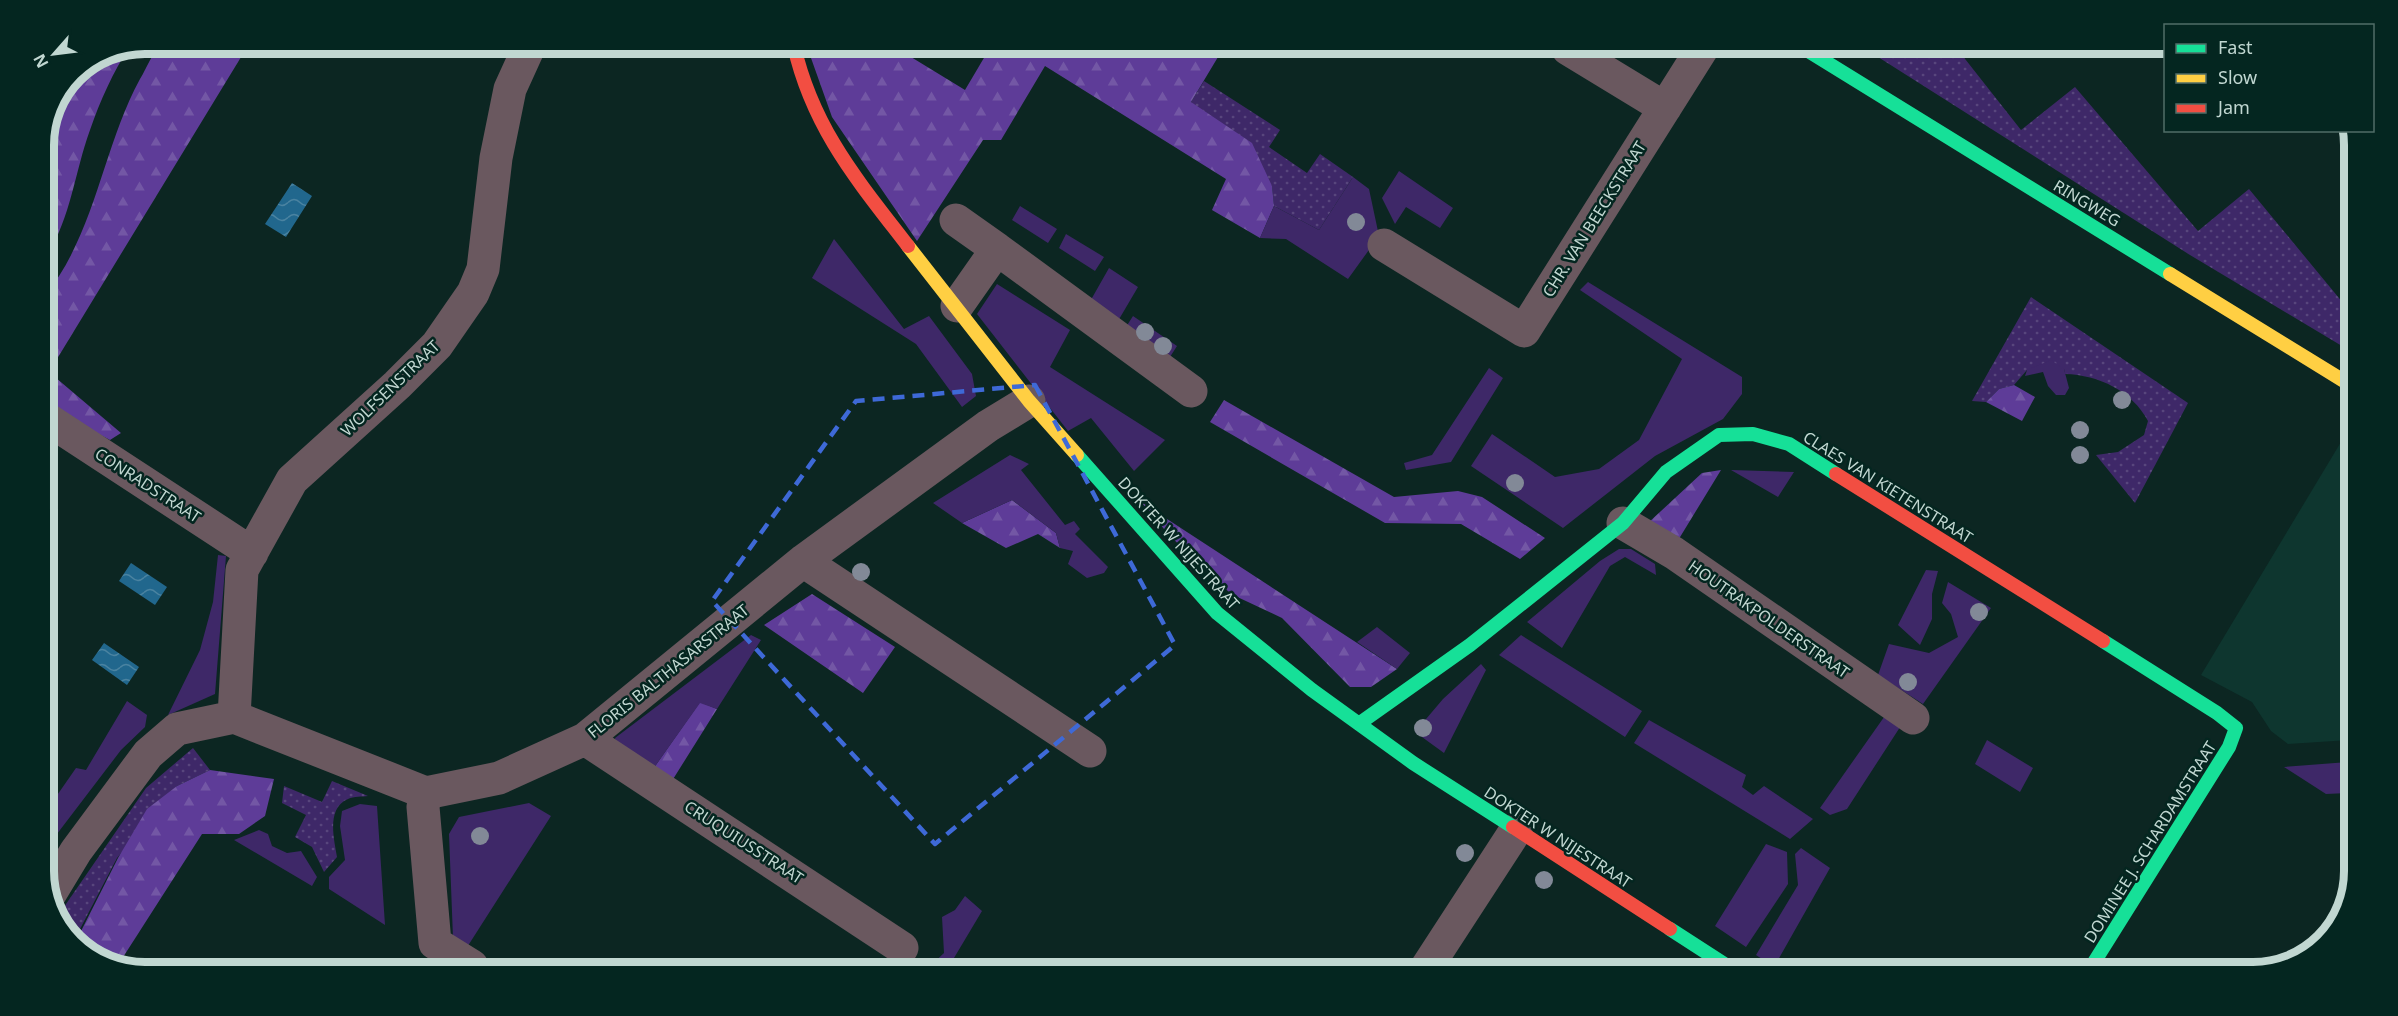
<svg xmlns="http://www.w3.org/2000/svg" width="2398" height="1016" font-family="'Noto Sans',sans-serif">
<defs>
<pattern id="grass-dots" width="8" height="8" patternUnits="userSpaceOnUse" patternTransform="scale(1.5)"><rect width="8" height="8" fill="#3e2868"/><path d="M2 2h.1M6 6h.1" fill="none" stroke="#58467d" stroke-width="1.8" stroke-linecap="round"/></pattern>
<pattern id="forest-firs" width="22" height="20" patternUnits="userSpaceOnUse" patternTransform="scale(1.5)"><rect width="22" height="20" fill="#5e3c98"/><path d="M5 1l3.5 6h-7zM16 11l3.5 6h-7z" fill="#7357a5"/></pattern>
<pattern id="water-waves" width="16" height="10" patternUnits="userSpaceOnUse" patternTransform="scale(1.5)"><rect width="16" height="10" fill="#21678d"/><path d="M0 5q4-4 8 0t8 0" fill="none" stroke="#4a83a1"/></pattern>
</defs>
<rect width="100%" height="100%" fill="#0c2622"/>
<!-- built -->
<path fill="#0e362f" d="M 2350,427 L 2349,740 L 2288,744 L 2271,731 L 2252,702 L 2201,675 Z"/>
<!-- grass -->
<path fill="url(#grass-dots)" d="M 1867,50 L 1958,50 L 2021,130 L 2075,87 L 2198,231 L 2249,189 L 2353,315 L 2352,352 L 2190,255 Z
M 1204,81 L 1280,130 L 1269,147 L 1307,173 L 1320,154 L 1353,177 L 1319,230 L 1274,206 L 1272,186 L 1191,102 Z
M 2031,297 L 2188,403 L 2135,503 L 2096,455 L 2118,452 L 2144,435 L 2148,421 C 2132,391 2099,375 2065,374 L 2064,369 L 2027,370 L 2014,385 L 1999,389 L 1986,402 L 1972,401 Z
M 193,748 L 210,770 L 177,786 L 117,858 L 79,931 L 63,928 L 59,917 L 66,904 L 146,788 Z
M 332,781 L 368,796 C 362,797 354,796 348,799 C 326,808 334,839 337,857 L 324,872 L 312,847 L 295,837 L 306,815 L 282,803 L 284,786 L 322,802 Z"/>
<!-- forest -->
<path fill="url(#forest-firs)" d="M 162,44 L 249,44 L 49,372 L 121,433 L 110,440 L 44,405 L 44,297 C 96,233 102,149 140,79 C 147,68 152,52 162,44 Z
M 130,46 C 113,72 100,101 90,130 C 74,174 71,220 44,260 L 44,139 L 57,109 L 86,64 L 106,51 Z
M 828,46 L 893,46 L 965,90 L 991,46 L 1224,47 L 1191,102 L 1252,143 L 1272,186 L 1274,206 L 1260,238 L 1212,210 L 1226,179 L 1045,66 L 1001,140 L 983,140 L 917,241 L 832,117 L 811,58 Z
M 2014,385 L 2035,397 L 2022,421 L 1986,402 L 1999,389 Z
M 1224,400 L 1394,497 L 1458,491 L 1482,497 L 1545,538 L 1520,559 L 1461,524 L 1385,523 L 1210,422 Z
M 1721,470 L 1677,542 L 1647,524 L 1702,473 Z
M 1012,500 L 1056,533 L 1060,548 L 1038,534 L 1006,548 L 962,523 Z
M 1141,502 L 1397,669 L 1371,687 L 1350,687 L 1282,618 L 1231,594 L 1170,536 Z
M 812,594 L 895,647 L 863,693 L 764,625 Z
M 700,702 L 717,709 L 670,784 L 651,772 Z
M 210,770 L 274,779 L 265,816 L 239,834 L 202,834 L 118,965 L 106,965 L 76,941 L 118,858 L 147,809 L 177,786 Z"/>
<!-- green -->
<path fill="#3e2868" d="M 1399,171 L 1453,208 L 1440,228 L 1406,207 L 1395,224 L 1382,198 Z
M 1353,177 L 1369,189 L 1379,236 L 1348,279 L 1286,239 L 1260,238 L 1274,206 L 1319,230 Z
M 1020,206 L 1057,229 L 1048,243 L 1012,220 Z
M 1066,234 L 1104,257 L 1095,271 L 1059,248 Z
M 834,239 L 904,329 L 929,316 L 972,374 L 976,396 L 962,407 L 916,344 L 812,278 Z
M 1109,268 L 1138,287 L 1118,321 L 1088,305 Z
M 1588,282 L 1742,377 L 1742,394 L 1723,419 L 1655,456 L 1563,528 L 1471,466 L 1492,434 L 1555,477 L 1599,469 L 1639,440 L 1682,359 L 1580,290 Z
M 997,284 L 1070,330 L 1050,367 L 1165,440 L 1134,471 L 1091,418 L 1068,431 L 977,314 Z
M 1133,316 L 1177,346 L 1170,357 L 1126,327 Z
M 2051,360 L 2064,369 L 2069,388 L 2065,395 L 2056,395 L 2048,386 L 2043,372 L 2025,376 L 2027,370 Z
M 1489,368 L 1503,378 L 1451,462 L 1406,470 L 1404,463 L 1432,455 Z
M 1010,455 L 1029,464 L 1021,470 L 1065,525 L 1074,521 L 1080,529 L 1075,534 L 1108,567 L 1104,573 L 1087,578 L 1068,564 L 1073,551 L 1060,548 L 1056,533 L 1012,500 L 962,523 L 933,503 Z
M 1731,470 L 1794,472 L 1778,497 Z
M 1619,549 L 1631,549 L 1655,564 L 1656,575 L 1625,557 L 1610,566 L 1562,648 L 1527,622 L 1600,561 Z
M 218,555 L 226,556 L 215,694 L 168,715 L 200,650 L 213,602 Z
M 1926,570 L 1938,571 L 1932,594 L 1932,619 L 1920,645 L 1898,625 Z
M 1948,582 L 1991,608 L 1923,704 L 1878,675 L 1889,644 L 1929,653 L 1958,637 L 1951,614 L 1942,603 Z
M 1377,627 L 1410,653 L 1397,669 L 1357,642 Z
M 751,635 L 761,640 L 717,709 L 700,703 L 651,772 L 617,750 L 615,738 Z
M 1521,635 L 1642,711 L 1625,737 L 1499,655 Z
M 1481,664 L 1486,670 L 1444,753 L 1415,732 L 1443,699 Z
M 127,701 L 147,715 L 145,727 L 121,750 L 44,851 L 44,814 L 76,768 L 86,770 Z
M 1889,710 L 1904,721 L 1847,809 L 1830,815 L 1820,808 Z
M 1649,720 L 1746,775 L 1742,787 L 1753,795 L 1764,786 L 1813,819 L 1790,839 L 1634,743 Z
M 1987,740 L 2033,768 L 2020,792 L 1975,764 Z
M 2348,762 L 2348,793 L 2326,794 L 2284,767 Z
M 529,803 L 551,816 L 464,952 L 453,938 L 449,834 L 459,817 Z
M 360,804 L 377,806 L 385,925 L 329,889 L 329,877 L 345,860 L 340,826 L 342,811 Z
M 259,830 L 268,834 L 272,846 L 287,853 L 301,851 L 317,877 L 312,886 L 234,840 Z
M 1766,844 L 1787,852 L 1788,884 L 1746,947 L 1715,926 Z
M 1801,848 L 1830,868 L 1774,967 L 1756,955 L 1798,885 L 1795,854 Z
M 965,896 L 982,911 L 948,968 L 928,968 L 944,953 L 942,917 L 955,910 Z"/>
<!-- water -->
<path fill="url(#water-waves)" d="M 292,183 L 312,196 L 286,237 L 265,224 Z
M 131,563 L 167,587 L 155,605 L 119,581 Z
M 104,643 L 139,667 L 127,685 L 92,660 Z"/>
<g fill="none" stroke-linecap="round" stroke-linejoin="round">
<!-- street -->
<path stroke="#6a585f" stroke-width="33" d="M 1568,49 L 1665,108
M 956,220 L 997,249
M 1384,245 L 1524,331 L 1702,49
M 957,306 L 997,249 L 1191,391
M 44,417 L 252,553
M 1623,523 L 1674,553 L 1913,718
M 803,561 L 1090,751
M 234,717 L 242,570 L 292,480 L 397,385 L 437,345 L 473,293 L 483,269 L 496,158 L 510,89 L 530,45
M 585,739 L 902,948
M 426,793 L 423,807 L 435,943 L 472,966
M 50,894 L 76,851 L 148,754 L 177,729 L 234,717 L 426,793 L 499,778 L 585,739 L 803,561 L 988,426 L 1029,401
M 1425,970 L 1516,830"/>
<!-- fast -->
<path stroke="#16e098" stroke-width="14" d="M 1805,49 L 2170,274
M 1077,455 L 1217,613 L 1312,690 L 1413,763 L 1513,827
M 1360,723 L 1470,645 L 1623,523 L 1666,472 L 1719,435 L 1753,434 L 1789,444 L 1836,474
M 1670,929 L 1735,971
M 2088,972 L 2229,747 L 2236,728 L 2217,713 L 2103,641"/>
<!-- slow -->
<path stroke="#ffcf43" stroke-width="14" d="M 908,246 L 1029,401 L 1077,455
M 2170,274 L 2352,386"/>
<!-- jam -->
<path stroke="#f24e42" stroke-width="14" d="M 794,46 C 813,129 858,181 908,246
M 1836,474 L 2103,641
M 1513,827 L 1670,929"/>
</g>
<!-- trees -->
<g fill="#828997">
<circle cx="1356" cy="222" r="9"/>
<circle cx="1145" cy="332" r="9"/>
<circle cx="1163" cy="346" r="9"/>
<circle cx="2122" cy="400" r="9"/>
<circle cx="2080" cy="430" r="9"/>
<circle cx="2080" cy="455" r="9"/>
<circle cx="1515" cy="483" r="9"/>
<circle cx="861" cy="572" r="9"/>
<circle cx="1979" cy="612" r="9"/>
<circle cx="1908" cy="682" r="9"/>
<circle cx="1423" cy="728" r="9"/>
<circle cx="480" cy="836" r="9"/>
<circle cx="1465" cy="853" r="9"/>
<circle cx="1544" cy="880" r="9"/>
</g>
<!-- marked area -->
<path fill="none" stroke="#3e69d7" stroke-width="4.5" stroke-dasharray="12 8" stroke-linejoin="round" d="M 1035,385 L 1175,645 L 935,844 L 712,601 L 856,401 Z"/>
<g text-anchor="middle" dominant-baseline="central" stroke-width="5" stroke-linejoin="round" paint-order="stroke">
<!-- street labels -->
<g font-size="16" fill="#c1d7d1" stroke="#042620">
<text transform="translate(2087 203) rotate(31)">RINGWEG</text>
<text transform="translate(1594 219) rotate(-58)">CHR. VAN BEECKSTRAAT</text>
<text transform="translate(390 388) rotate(-44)">WOLFSENSTRAAT</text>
<text transform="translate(148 485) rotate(33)">CONRADSTRAAT</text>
<text transform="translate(1888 487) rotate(32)">CLAES VAN KIETENSTRAAT</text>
<text transform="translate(1179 543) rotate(48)">DOKTER W NIJESTRAAT</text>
<text transform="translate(1769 619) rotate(35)">HOUTRAKPOLDERSTRAAT</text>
<text transform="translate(668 671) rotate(-39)">FLORIS BALTHASARSTRAAT</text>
<text transform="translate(1558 837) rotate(33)">DOKTER W NIJESTRAAT</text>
<text transform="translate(744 842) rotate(33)">CRUQUIUSSTRAAT</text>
<text transform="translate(2150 842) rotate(-58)">DOMINEE J. SCHARDAMSTRAAT</text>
</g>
</g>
<!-- crop -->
<path d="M0 0H2398V1016H0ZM145 54H2253A91 91 0 0 1 2344 145V871A91 91 0 0 1 2253 962H145A91 91 0 0 1 54 871V145A91 91 0 0 1 145 54Z" fill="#042620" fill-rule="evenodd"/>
<path fill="none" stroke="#c1d7d1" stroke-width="8" d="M145 54H2253A91 91 0 0 1 2344 145V871A91 91 0 0 1 2253 962H145A91 91 0 0 1 54 871V145A91 91 0 0 1 145 54Z"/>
<!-- legend -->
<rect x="2164" y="24" width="210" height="108" fill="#042620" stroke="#506d67" stroke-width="1.5"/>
<rect x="2176" y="44" width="30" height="9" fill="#16e098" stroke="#506d67" stroke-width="1.5"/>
<text x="2218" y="54" font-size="18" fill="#c1d7d1">Fast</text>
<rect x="2176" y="74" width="30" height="9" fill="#ffcf43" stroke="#506d67" stroke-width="1.5"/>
<text x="2218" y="84" font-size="18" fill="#c1d7d1">Slow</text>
<rect x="2176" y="104" width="30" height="9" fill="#f24e42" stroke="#506d67" stroke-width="1.5"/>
<text x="2218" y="114" font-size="18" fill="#c1d7d1">Jam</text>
<!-- north arrow -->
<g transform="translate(54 54) rotate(242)" stroke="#042620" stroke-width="4.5" paint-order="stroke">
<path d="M0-4.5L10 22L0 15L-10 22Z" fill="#c1d7d1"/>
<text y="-9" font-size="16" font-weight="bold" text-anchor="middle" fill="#c1d7d1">N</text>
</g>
</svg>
